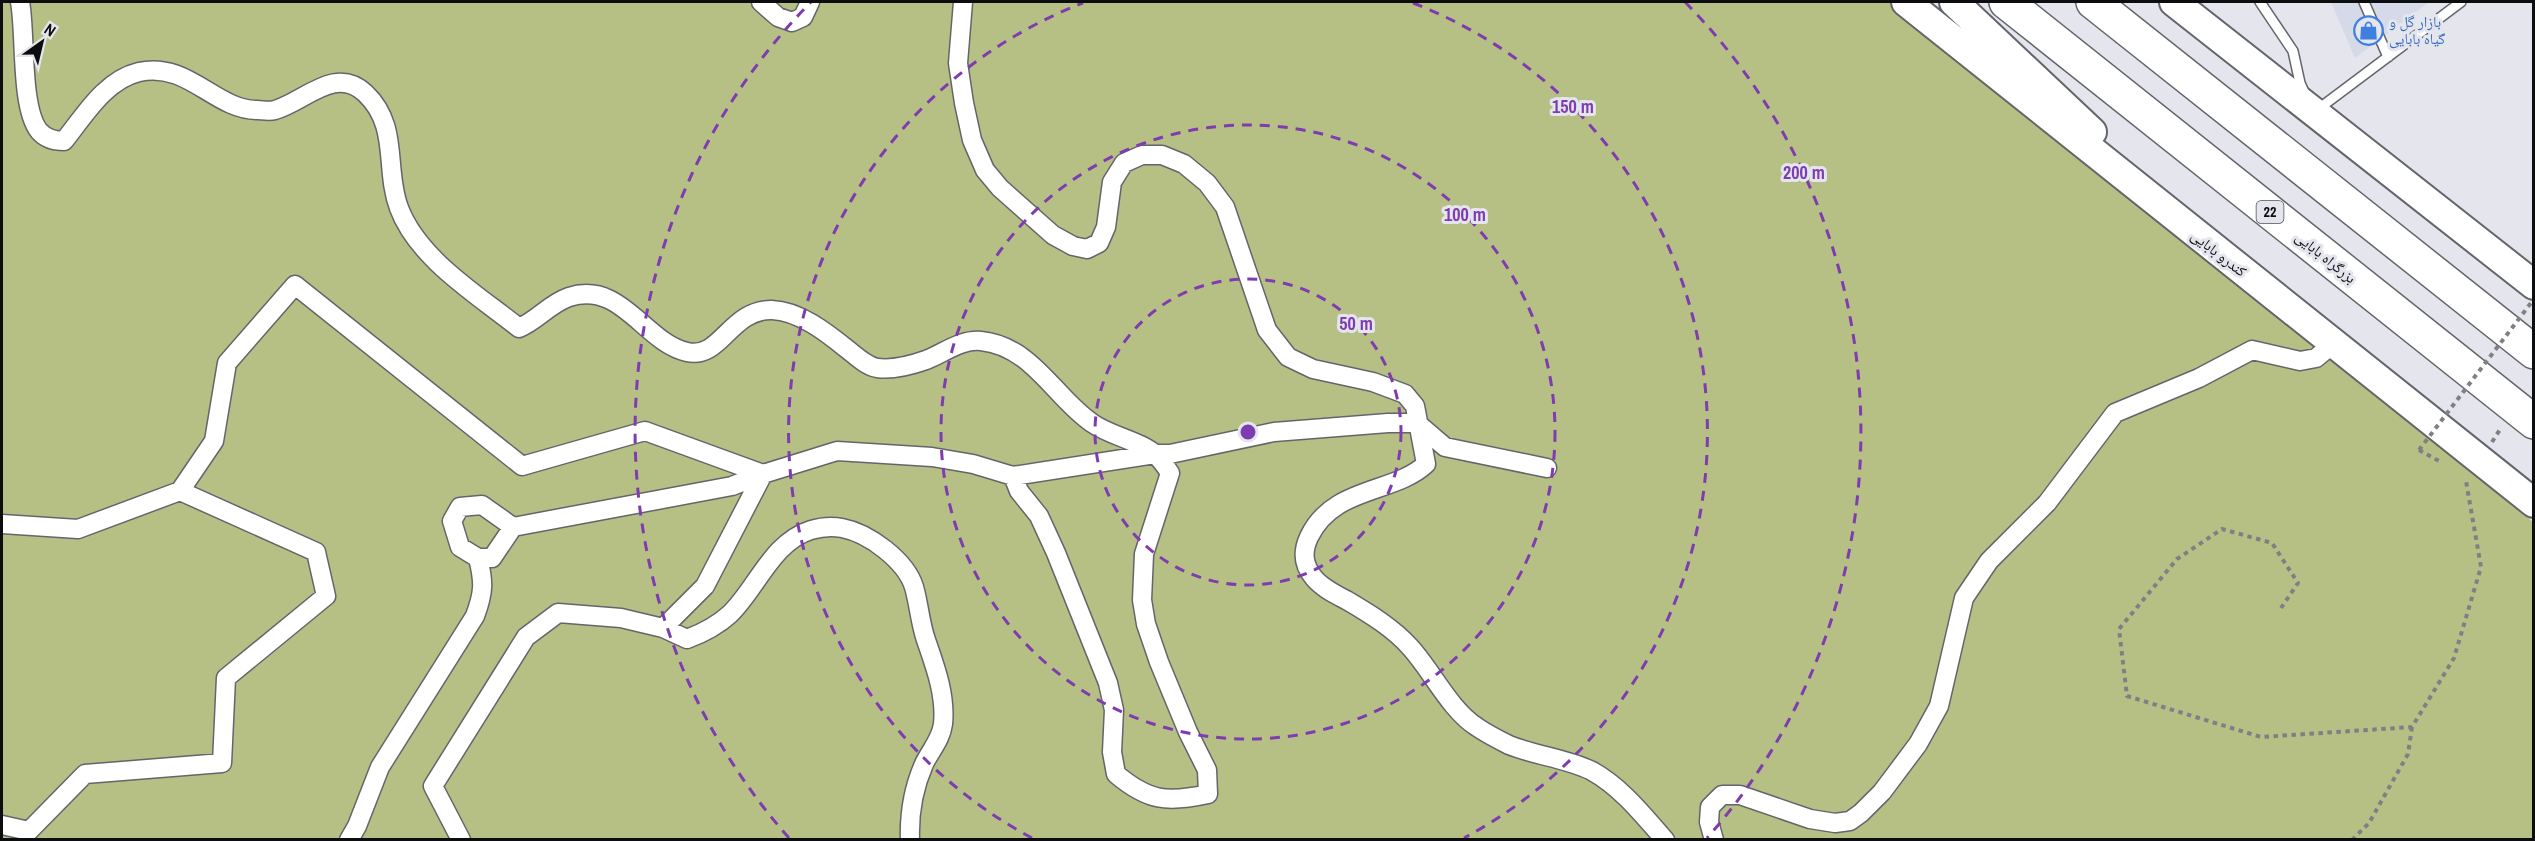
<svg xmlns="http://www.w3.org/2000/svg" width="2535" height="841" font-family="'Archivo Narrow','Noto Naskh Arabic',sans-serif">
<rect width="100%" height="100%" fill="#e4e5ed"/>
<!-- built -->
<path fill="#d6d9e8" d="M 2331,2 L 2429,2 L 2355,58 Z"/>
<!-- green -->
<path fill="#b7c084" d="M 2,2 L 1889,2 L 2533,522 L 2533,839 L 2,840 Z"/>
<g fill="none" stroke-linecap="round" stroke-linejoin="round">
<defs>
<path id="lane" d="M 2260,2 L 2293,51 L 2300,83 L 2304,92
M 2364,2 L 2388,57
M 2317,110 L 2461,2"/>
<path id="street" d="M 20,2 C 26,33 20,107 39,131 C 46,139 54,141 64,141 C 84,116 105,80 139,72 C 188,61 215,110 257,110 C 262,110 269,112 275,110 C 304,102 335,65 365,93 C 400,126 384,168 399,208 C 418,259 478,295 519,328 C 538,320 549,304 569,297 C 621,280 644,342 687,352 C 721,360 730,309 772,310 C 799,311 826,332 847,349 C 856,356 866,366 877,368 C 893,370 912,365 926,360 C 944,353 961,339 981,341 C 1032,346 1055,398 1092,423 C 1110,436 1141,441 1156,455 C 1161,460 1166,467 1170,473 L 1144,554 L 1142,600 L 1146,624 L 1159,662 L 1188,732 L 1207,770 L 1208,794 C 1167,803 1148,801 1116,774 L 1112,752 L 1114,710 L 1108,683 L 1056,553 L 1039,516 L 1019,491 L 1013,476
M 761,2 L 778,17 L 792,22 L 803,17 L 810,2
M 963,2 L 958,63 L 964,103 L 972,140 L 985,170 L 1000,188 L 1053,235 L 1073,246 L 1087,249 L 1099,243 L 1106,227 L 1112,182 L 1124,163 L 1142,155 L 1162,155 L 1184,164 L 1207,183 L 1225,207 L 1267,330 L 1288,357 L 1313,369 L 1373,382 L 1405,394 L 1415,406 L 1426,464 C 1394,494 1333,486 1309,537 C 1302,552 1303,565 1314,578 C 1322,588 1337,595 1348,601 C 1370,614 1393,628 1410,647 C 1432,671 1450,710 1477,727 C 1487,734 1499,740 1509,745 C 1536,756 1566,758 1592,771 C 1621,787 1643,815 1665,840
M 2,524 L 78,529 L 180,491 L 214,441 L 227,363 L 295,285 L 522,466 L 645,431 L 763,474
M 513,527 L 492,558 L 478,558 L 460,547 L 452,521 L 460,507 L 482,505 L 513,527 L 732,486 L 763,474
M 663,628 L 687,639 C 703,633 718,625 730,614 C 757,588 772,542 811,530 C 821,527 832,526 842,528 C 869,533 906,561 914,587 C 919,604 920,623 926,640 C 935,666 946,695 943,724 C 941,740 930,751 924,764 C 913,789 909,813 910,840
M 2,825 L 29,831 L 85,774 L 222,763 L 226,678 L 326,596 L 316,552 L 180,491
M 349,840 L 357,826 L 380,767 L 475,616 C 484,592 484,582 478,558
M 461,840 L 433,786 L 526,637 L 558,613 L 621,618 L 663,628 L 705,586 L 763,474 L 837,451 L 932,457 L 973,464 L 1013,476 L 1155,454 L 1170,454 L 1274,432 L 1388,423 L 1417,423 L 1445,447 L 1547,468
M 1714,840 L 1709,822 L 1710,807 L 1722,795 L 1740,795 L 1810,819 L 1835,823 L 1850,821 L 1861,813 L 1882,792 L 1918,744 L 1939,706 L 1964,598 L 1989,561 L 2047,503 L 2115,413 L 2199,378 L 2252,350 L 2300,361 L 2316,358 L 2333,344"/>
<path id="primary" d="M 1906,2 L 2534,503
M 1954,2 L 2092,132
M 2174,2 L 2534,285"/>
<path id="highway" d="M 2006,2 L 2534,422
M 2093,2 L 2534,352"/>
</defs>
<!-- lane casing -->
<use href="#lane" stroke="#63656b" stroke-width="12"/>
<!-- street casing -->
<use href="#street" stroke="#63656b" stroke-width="21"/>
<!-- primary casing -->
<use href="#primary" stroke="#63656b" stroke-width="32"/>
<!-- highway casing -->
<use href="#highway" stroke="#63656b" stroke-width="36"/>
<!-- path -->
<path stroke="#7f8085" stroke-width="4" stroke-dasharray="4.5 4.5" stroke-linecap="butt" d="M 2492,442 L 2501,428
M 2419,450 L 2439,461
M 2281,608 L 2298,583 L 2272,543 L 2222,529 L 2177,559 L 2119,629 L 2127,696 L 2261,737 L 2412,727 L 2454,658 L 2481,567 L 2466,481
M 2352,840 L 2369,823 L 2408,754 L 2412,727"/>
<!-- lane -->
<use href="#lane" stroke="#fff" stroke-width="9"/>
<!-- street -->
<use href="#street" stroke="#fff" stroke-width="18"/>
<!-- primary -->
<use href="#primary" stroke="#fff" stroke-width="28"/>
<!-- highway -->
<use href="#highway" stroke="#fff" stroke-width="33"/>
<!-- path-bridge -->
<path stroke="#7f8085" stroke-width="4" stroke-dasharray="4.5 4.5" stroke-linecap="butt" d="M 2419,450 L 2534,299"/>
</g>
<!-- distance rings -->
<g fill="none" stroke="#7e3cb0" stroke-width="3" stroke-dasharray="10 8">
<circle cx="1248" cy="432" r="153"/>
<circle cx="1248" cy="432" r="307"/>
<path d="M1032 838A460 460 0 0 1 1083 3M1413 3A460 460 0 0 1 1464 838"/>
<path d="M789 838A613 613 0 0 1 811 2M1685 2A613 613 0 0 1 1707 838"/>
</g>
<!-- icons -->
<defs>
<symbol id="shop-ring" viewBox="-11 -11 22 22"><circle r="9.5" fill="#e4e5ed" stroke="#3f7fe0" stroke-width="1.5"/><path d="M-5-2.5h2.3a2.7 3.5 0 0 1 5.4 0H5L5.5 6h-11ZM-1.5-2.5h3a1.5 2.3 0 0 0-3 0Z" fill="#3f7fe0"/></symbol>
</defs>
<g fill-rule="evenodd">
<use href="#shop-ring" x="2352" y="14" width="33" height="33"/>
</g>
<g text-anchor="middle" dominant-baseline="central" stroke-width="6" stroke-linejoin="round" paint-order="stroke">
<!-- shield labels -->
<rect fill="#e4e5ed" stroke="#4d4e52" stroke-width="1.5" x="2256.5" y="201" width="27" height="22" rx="4.5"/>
<g font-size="14" font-weight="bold" fill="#0c0d0f">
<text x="2270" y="212">22</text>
</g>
<!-- shop labels -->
<g font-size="15" fill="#366cbe" stroke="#e4e5ed" text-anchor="start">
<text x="2389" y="21">بازار گل و<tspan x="2389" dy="17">گیاه بابایی</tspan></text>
</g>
<!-- street labels -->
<g font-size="15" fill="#0c0d0f" stroke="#e4e5ed">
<text transform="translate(2219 253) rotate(38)">کندرو بابایی</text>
<text transform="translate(2326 257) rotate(39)">بزرگراه بابایی</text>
</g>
</g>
<circle cx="1248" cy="432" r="9" fill="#7e3cb0" stroke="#e4e5ed" stroke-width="3"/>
<g font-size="18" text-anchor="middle" font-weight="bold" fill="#7e3cb0" stroke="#e4e5ed" stroke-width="6" stroke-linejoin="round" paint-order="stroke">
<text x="1573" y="113">150 m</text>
<text x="1804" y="179">200 m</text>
<text x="1465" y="221">100 m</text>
<text x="1356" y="330">50 m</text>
</g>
<!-- border -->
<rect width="2535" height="841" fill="none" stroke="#0c0d0f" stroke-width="6"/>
<!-- north arrow -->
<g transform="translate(42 42) rotate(34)" stroke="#e4e5ed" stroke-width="4.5" paint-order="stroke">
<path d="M0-4.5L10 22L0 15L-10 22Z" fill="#0c0d0f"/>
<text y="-9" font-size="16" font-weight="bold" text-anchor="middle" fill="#0c0d0f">N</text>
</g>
</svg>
